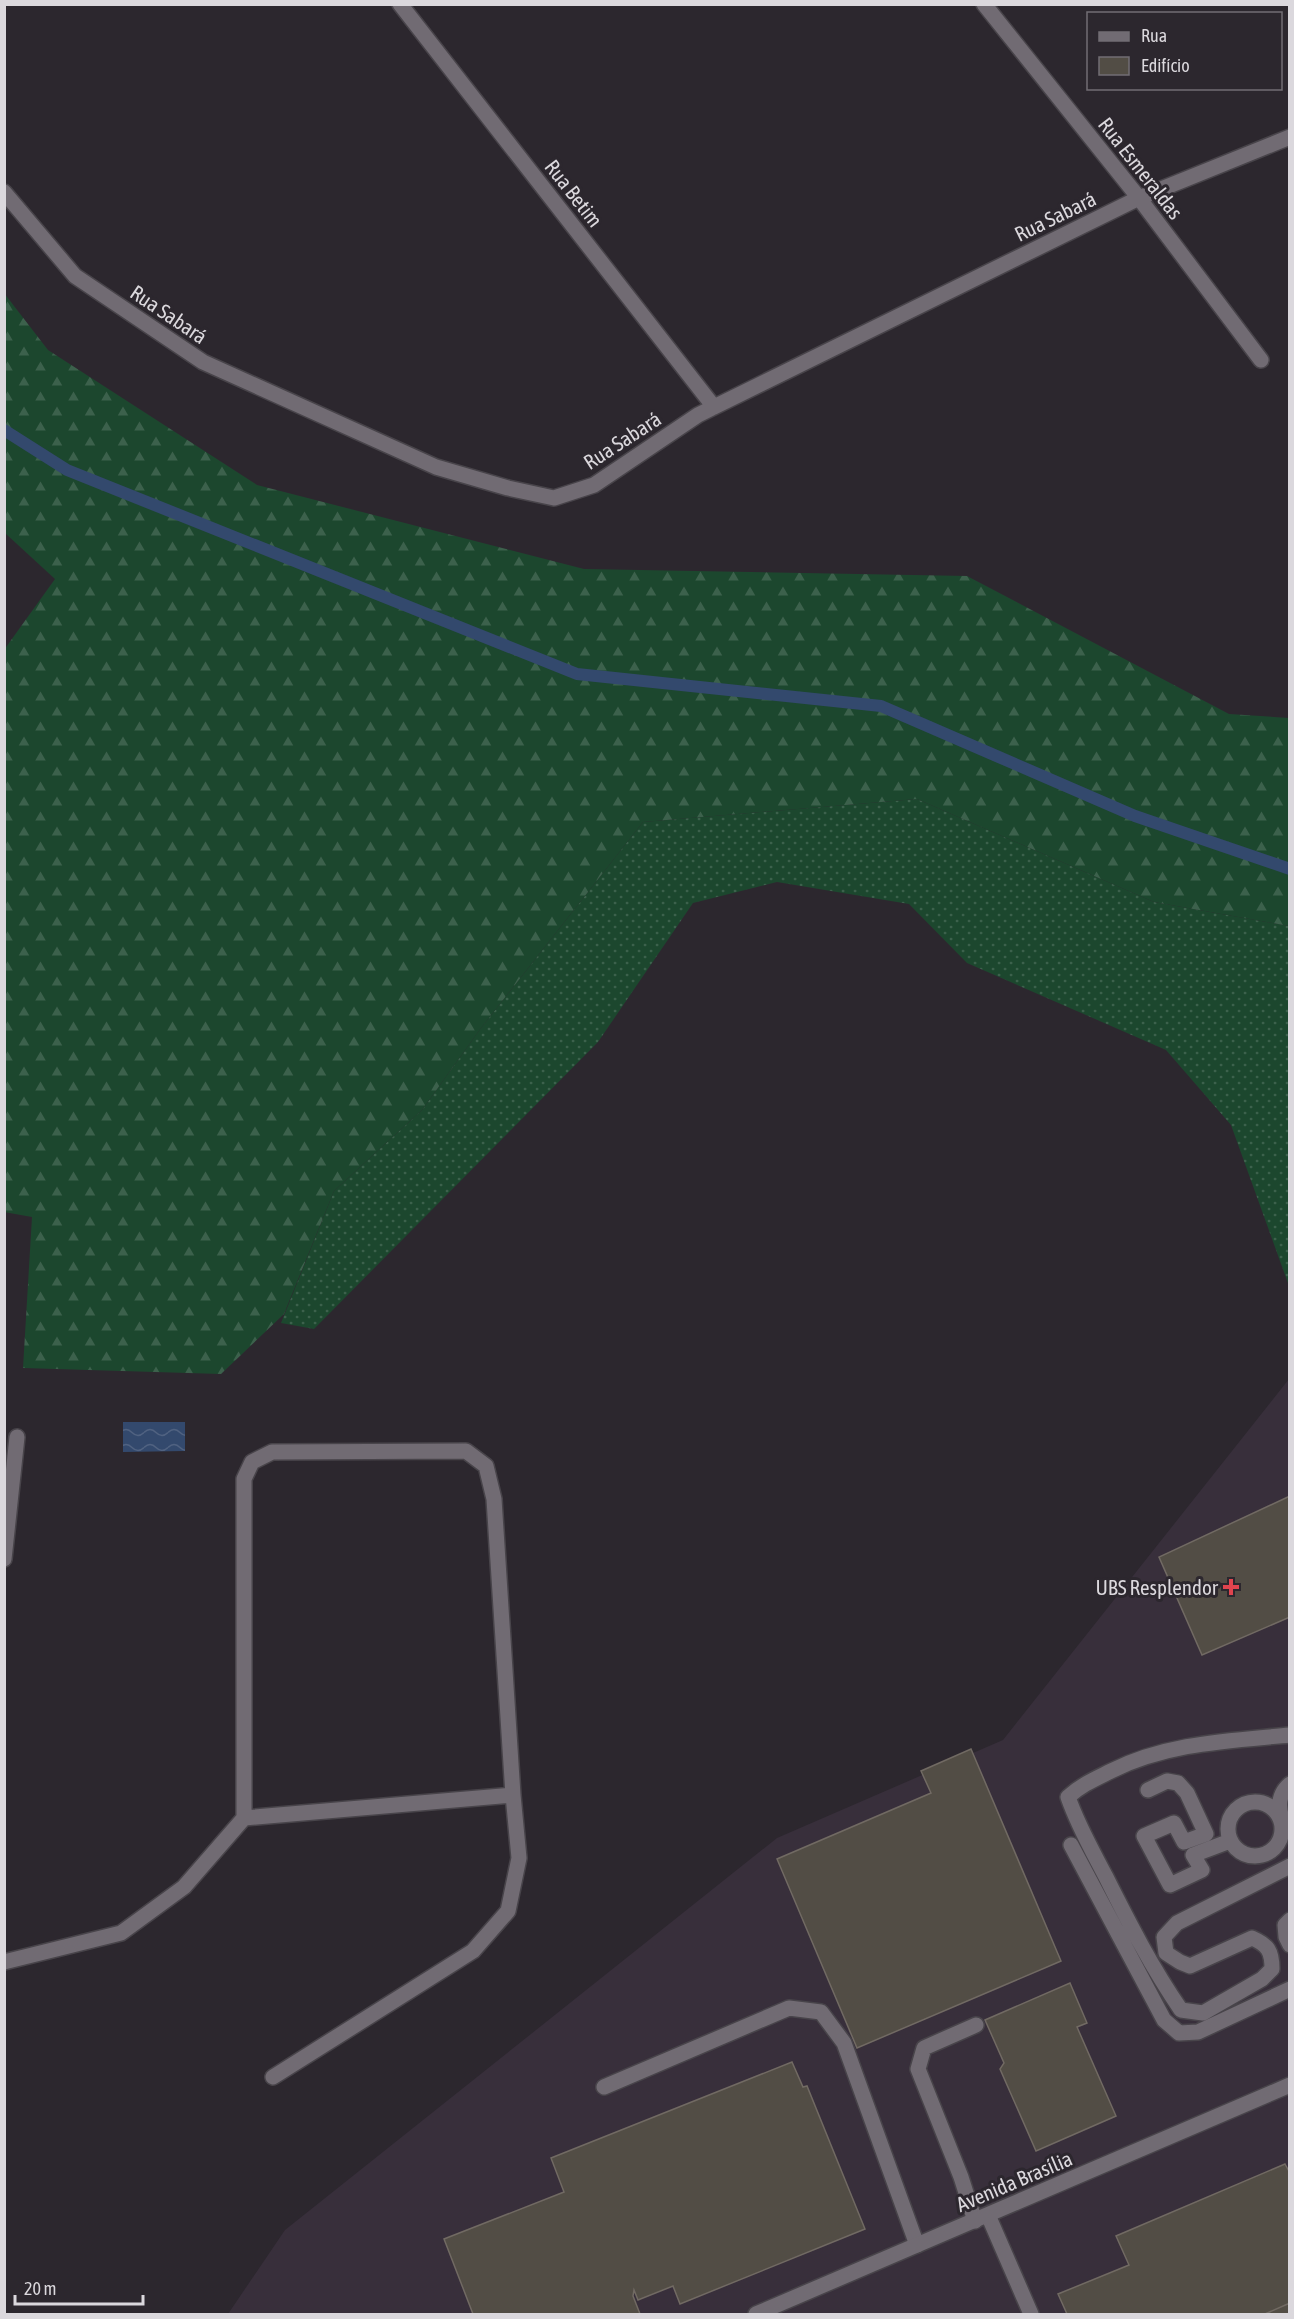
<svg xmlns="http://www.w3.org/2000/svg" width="1294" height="2319" font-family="'Asap Condensed',sans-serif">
<defs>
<pattern id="grass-dots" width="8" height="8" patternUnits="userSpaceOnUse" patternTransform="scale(1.5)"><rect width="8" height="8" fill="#1c472e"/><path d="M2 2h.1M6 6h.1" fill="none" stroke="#3c614c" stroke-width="1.8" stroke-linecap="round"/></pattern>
<pattern id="forest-firs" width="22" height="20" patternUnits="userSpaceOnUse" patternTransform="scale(1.5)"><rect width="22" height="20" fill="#1c472e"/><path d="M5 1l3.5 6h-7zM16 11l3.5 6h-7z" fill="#3c614c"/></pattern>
<pattern id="water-waves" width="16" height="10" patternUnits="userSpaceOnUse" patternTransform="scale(1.5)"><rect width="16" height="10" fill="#33496d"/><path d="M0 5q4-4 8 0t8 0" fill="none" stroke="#506281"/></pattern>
</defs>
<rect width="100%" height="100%" fill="#2c272e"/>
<!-- built -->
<path fill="#382f3b" d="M 1289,1379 L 1289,2314 L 228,2314 L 285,2230 L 777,1838 L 1003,1740 Z"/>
<!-- grass -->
<path fill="url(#grass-dots)" d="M 917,799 L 1154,902 L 1289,926 L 1289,1286 L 1231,1125 L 1166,1050 L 967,963 L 909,904 L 777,882 L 693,903 L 598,1042 L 314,1329 L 281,1323 L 334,1191 L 422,1110 L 481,1028 L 643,822 Z"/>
<!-- forest -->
<path fill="url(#forest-firs)" d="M 4,293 L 48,350 L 257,485 L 584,569 L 967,576 L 1229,714 L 1289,718 L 1289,926 L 1154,902 L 917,799 L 643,822 L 481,1028 L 422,1110 L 334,1191 L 284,1314 L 221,1374 L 23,1368 L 32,1217 L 4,1212 L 4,650 L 55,579 L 5,533 Z"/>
<!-- water -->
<path fill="url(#water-waves)" d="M 123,1422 L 185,1422 L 185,1451 L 123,1452 Z"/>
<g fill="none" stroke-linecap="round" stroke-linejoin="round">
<!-- stream -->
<path stroke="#33496d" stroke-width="12" d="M 4,430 L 67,470 L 577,674 L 881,706 L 1135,816 L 1290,869"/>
</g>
<!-- building -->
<path fill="#524d45" stroke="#716a63" stroke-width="1.5" d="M 1290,1496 L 1290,1617 L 1202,1655 L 1159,1557 Z
M 971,1749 L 1061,1961 L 857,2048 L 777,1859 L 931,1793 L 921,1771 Z
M 1070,1983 L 1087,2023 L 1077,2027 L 1116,2116 L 1036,2151 L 1000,2069 L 1004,2063 L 985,2020 Z
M 792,2062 L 803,2087 L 807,2086 L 865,2229 L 680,2304 L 673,2286 L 638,2300 L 634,2290 L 633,2296 L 640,2314 L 473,2314 L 444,2239 L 564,2192 L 551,2158 Z
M 1285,2164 L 1290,2173 L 1290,2303 L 1265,2314 L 1067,2314 L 1058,2294 L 1129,2265 L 1116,2236 Z
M 1290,2303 L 1290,2314 L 1265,2314 Z"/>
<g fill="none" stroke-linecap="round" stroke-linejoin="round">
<defs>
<path id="service" d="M 4,1559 L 17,1437
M 1290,1735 C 1228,1741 1167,1743 1111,1771 C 1095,1779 1081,1785 1068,1797 C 1078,1826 1092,1850 1106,1877 C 1129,1923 1152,1968 1181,2010 L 1203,2013 L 1262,1979 L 1272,1969 C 1272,1951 1268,1945 1252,1938 L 1190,1966 L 1180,1962 L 1166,1953 L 1164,1937 L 1177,1923 L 1290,1866
M 1148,1790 L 1167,1781 L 1178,1783 L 1187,1793 L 1206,1834 L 1184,1842 L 1174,1823 L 1144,1836 L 1170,1885 L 1202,1870 L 1193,1855 L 1230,1841
M1228 1829a27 27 0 1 1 54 0a27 27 0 1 1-54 0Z
M 1282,1819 C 1278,1806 1278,1794 1290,1784
M 1071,1845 L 1164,2020 L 1179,2033 L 1198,2032 L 1290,1989
M 1290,1920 L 1285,1925 L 1286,1937 L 1290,1945
M 4,1962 L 121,1933 L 184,1887 L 244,1818
M 273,2077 L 473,1951 L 508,1911 L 519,1858 L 513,1795 L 494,1499 L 486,1466 L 466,1451 L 272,1452 L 252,1462 L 244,1479 L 244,1818 L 513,1795
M 604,2087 L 789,2008 L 821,2012 L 844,2043 L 917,2245
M 975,2221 L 961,2177 L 918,2069 L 924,2048 L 976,2025"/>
<path id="minor" d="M 400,4 L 714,407
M 984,4 L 1139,198 L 1261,360
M 4,192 L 75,276 L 203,362 L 436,467 L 508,488 L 554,498 L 594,485 L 698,415 L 714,407 L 1139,198 L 1290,137
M 988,2215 L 1031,2314
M 756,2314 L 1290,2085"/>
</defs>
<!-- service casing -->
<use href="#service" stroke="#48444a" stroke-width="18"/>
<!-- minor casing -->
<use href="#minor" stroke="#48444a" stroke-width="18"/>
<!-- service -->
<use href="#service" stroke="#716b73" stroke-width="15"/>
<!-- minor -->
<use href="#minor" stroke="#716b73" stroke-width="15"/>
</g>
<!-- markers -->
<path fill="#e0444e" stroke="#2c272e" stroke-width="2" d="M1228 1578h6v6h6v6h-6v6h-6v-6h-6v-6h6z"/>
<g text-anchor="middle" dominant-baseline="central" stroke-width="6" stroke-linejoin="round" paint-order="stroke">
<!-- street labels -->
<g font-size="21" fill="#dbd8dd" stroke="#2c272e">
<text transform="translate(1141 168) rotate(52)">Rua Esmeraldas</text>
<text transform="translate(574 193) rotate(52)">Rua Betim</text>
<text transform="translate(1055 216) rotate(-26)">Rua Sabará</text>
<text transform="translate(169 314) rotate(34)">Rua Sabará</text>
<text transform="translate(622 440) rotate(-33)">Rua Sabará</text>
<text transform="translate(1014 2181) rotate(-23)">Avenida Brasília</text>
</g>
<!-- poi labels -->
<g font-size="21" fill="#dbd8dd" stroke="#2c272e" text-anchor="end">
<text x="1218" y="1587">UBS Resplendor</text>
</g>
</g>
<!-- border -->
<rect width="1294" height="2319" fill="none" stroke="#dbd8dd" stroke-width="12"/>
<!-- legend -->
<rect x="1087" y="12" width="195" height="78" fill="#2c272e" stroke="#726e74" stroke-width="1.5"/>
<rect x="1099" y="32" width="30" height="9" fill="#716b73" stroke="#726e74" stroke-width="1.5"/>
<text x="1141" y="42" font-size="18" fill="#dbd8dd">Rua</text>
<rect x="1099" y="57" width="30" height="18" fill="#524d45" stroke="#726e74" stroke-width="1.5"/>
<text x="1141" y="72" font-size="18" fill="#dbd8dd">Edifício</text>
<!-- scale -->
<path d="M15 2295v9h128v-9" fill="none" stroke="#dbd8dd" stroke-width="3"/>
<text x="24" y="2295" font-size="18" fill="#dbd8dd" stroke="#2c272e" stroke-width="4.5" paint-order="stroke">20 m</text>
</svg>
